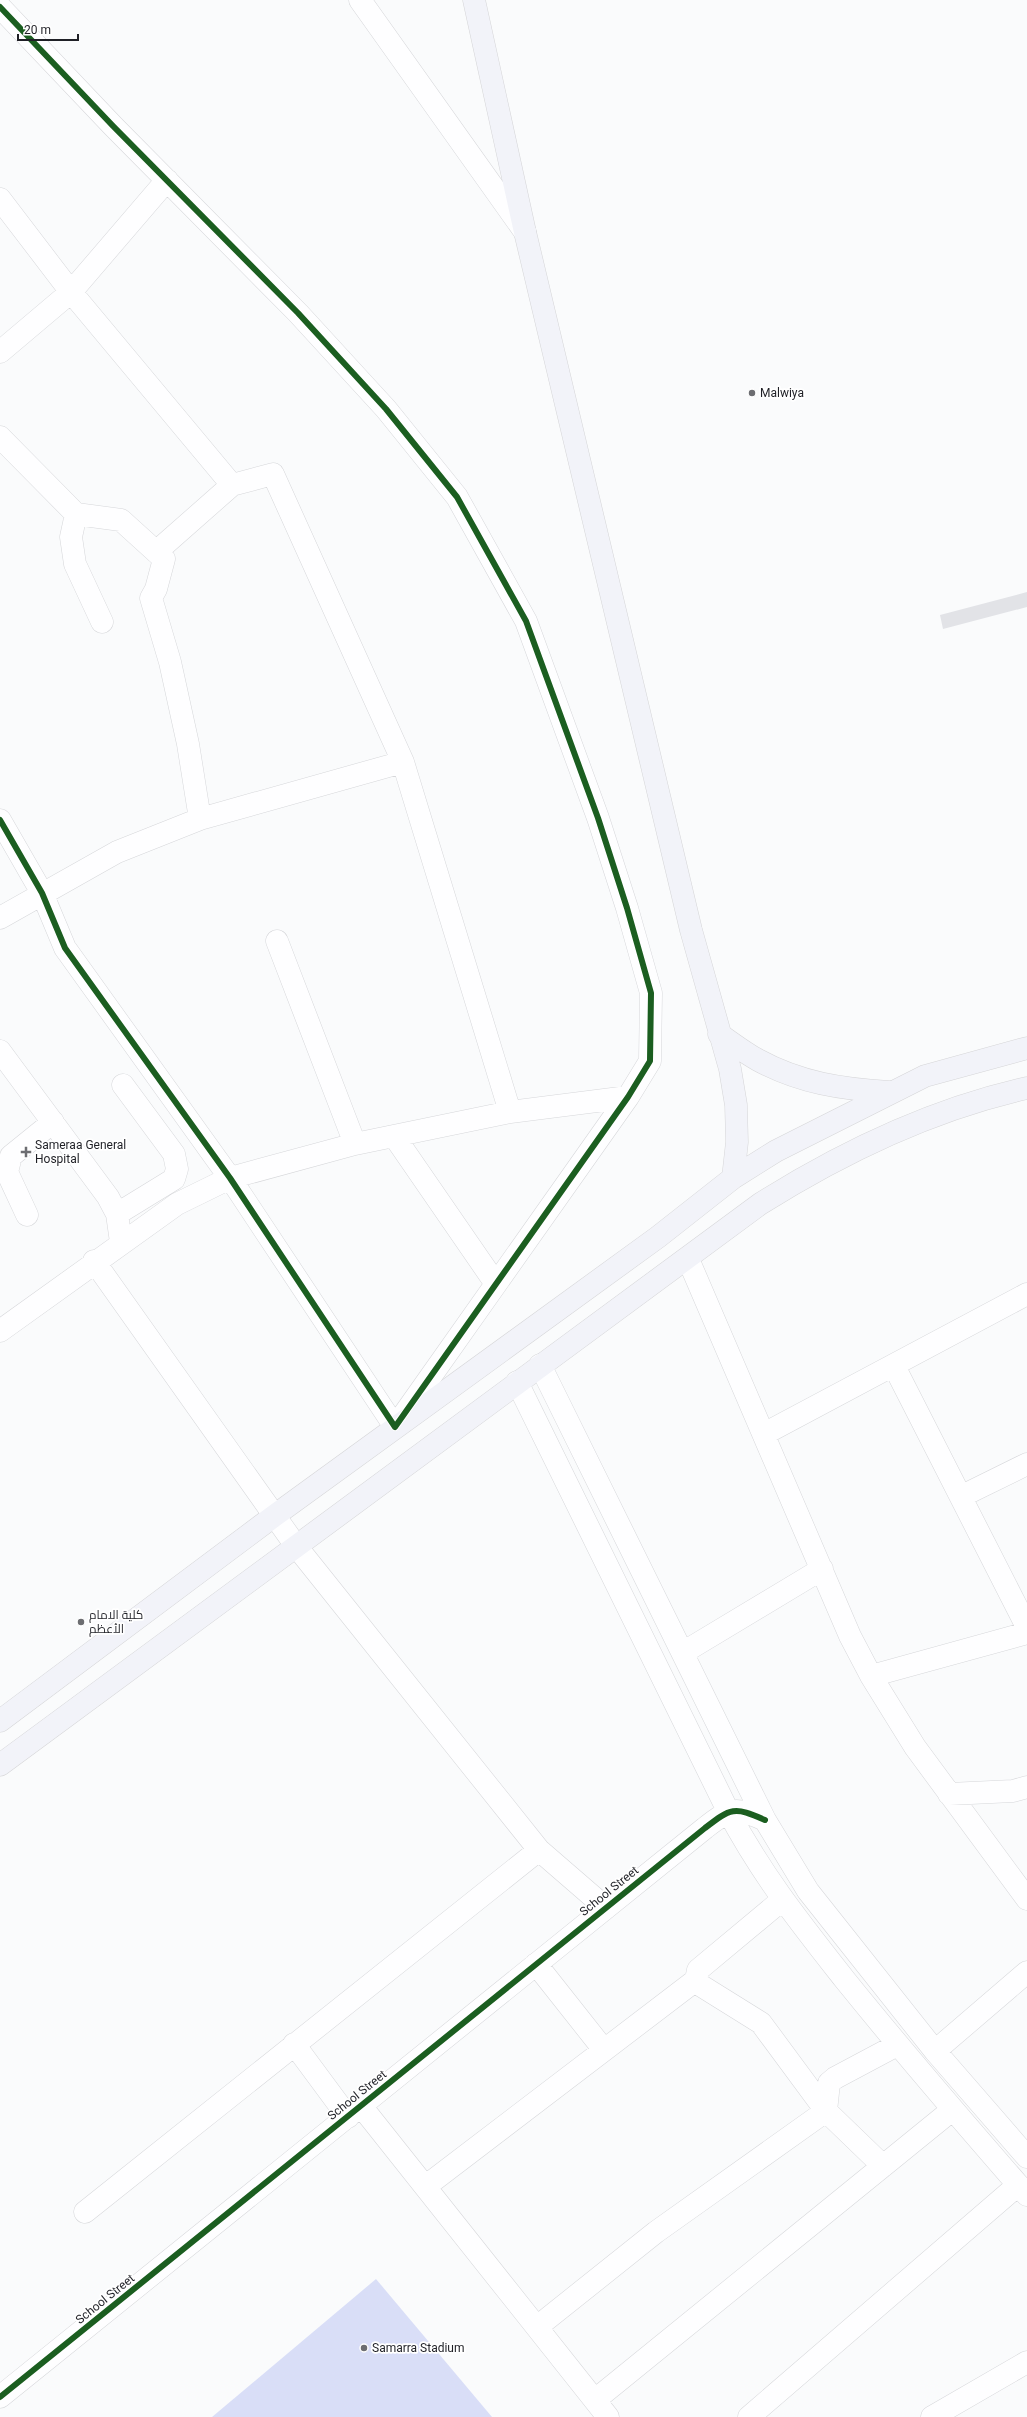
<svg xmlns="http://www.w3.org/2000/svg" width="1027" height="2417" font-family="Roboto,Cairo,sans-serif">
<rect width="100%" height="100%" fill="#fafbfc"/>
<!-- green -->
<path fill="#d9def7" d="M 376,2279 L 492,2417 L 212,2417 Z"/>
<!-- building -->
<path fill="#e2e3e7" d="M 1027,592 L 1027,607 L 943,629 L 940,615 Z"/>
<g fill="none" stroke-linecap="round" stroke-linejoin="round">
<defs>
<path id="minor" d="M 360,0 L 525,232
M 0,7 L 113,126 L 298,313 L 386,409 L 457,497 L 526,621 L 598,818 L 627,908 L 651,993 L 650,1061 L 628,1097 L 395,1427 L 230,1178 L 65,948 L 42,893 L 0,820
M 0,199 L 71,292 L 232,485 L 273,474 L 403,762 L 510,1112 L 628,1097
M 0,352 L 71,292 L 167,180
M 0,437 L 76,514 L 121,520 L 164,559 L 156,589 L 151,598 L 170,662 L 188,744 L 200,819
M 76,514 L 71,537 L 75,564 L 102,622
M 156,552 L 232,485
M 0,918 L 117,852 L 200,819 L 403,762
M 277,941 L 355,1144
M 0,1051 L 108,1197 L 117,1214 L 121,1242
M 394,1136 L 496,1284
M 117,1214 L 174,1179 L 177,1169 L 174,1154 L 123,1085
M 27,1215 L 7,1172 L 11,1156 L 53,1122
M 688,1259 L 850,1636 L 871,1676 L 915,1747 L 1027,1899
M 94,1261 L 296,1546 L 539,1850 L 606,1908
M 0,1331 L 177,1204 L 230,1178 L 355,1144 L 510,1112
M 540,1365 L 765,1820 L 808,1891 L 935,2051 L 1027,2157
M 894,1366 L 1027,1627
M 517,1382 L 728,1811 C 761,1874 801,1924 845,1980 C 904,2053 965,2124 1027,2195
M 764,1434 L 1027,1294
M 962,1496 L 1027,1464
M 684,1652 L 822,1569
M 871,1676 L 1027,1633
M 949,1794 L 1013,1791 L 1027,1787
M 782,1900 L 698,1970 L 696,1980 L 700,1985 L 761,2023 L 826,2111 L 883,2166
M 536,1964 L 604,2050
M 294,2044 L 348,2117
M 935,2051 L 1027,1972
M 361,2106 L 608,2417
M 426,2186 L 696,1980
M 85,2212 L 539,1850
M 537,2327 L 656,2232 L 826,2111 L 829,2083 L 835,2078 L 897,2045
M 0,2397 L 705,1828 C 731,1808 734,1806 765,1820
M 595,2400 L 952,2110
M 749,2417 L 1018,2185
M 932,2417 L 1027,2362"/>
<path id="major" d="M 474,0 L 525,232 L 691,930 L 730,1069 L 736,1105 L 737,1142 L 733,1178
M 719,1034 C 732,1043 745,1053 758,1060 C 800,1083 842,1089 889,1092
M 0,1721 L 274,1516 L 658,1237 L 733,1178 L 776,1151 L 925,1076 L 1027,1048
M 0,1765 L 760,1204 C 841,1153 933,1109 1027,1088"/>
</defs>
<!-- minor casing -->
<use href="#minor" stroke="#d6d7da" stroke-width="23"/>
<!-- major casing -->
<use href="#major" stroke="#d5d5d7" stroke-width="23"/>
<!-- minor -->
<use href="#minor" stroke="#fefeff" stroke-width="22"/>
<!-- major -->
<use href="#major" stroke="#f2f3f9" stroke-width="22"/>
<defs>
<path id="cycleway" d="M 0,7 L 113,126 L 298,313 L 386,409 L 457,497 L 526,621 L 598,818 L 627,908 L 651,993 L 650,1061 L 628,1097 L 395,1427 L 230,1178 L 65,948 L 42,893 L 0,820
M 0,2397 L 705,1828 C 731,1808 734,1806 765,1820"/>
</defs>
<!-- cycleway casing -->
<use href="#cycleway" stroke="#fff" stroke-width="8"/>
<!-- cycleway -->
<use href="#cycleway" stroke="#1b5e20" stroke-width="6"/>
</g>
<!-- markers -->
<g fill="#6c6d71" stroke="#fff" stroke-width="1.5">
<circle cx="752" cy="393" r="4"/>
<path d="M24 1146h4v4h4v4h-4v4h-4v-4h-4v-4h4z"/>
<circle cx="81" cy="1622" r="4"/>
<circle cx="364" cy="2348" r="4"/>
</g>
<g text-anchor="middle" dominant-baseline="central" stroke-width="3.5" stroke-linejoin="round" paint-order="stroke">
<!-- poi labels -->
<g font-size="12" fill="#1f2026" stroke="#fff" text-anchor="start">
<text x="760" y="393">Malwiya</text>
<text x="35" y="1145">Sameraa General<tspan x="35" dy="14">Hospital</tspan></text>
<text x="89" y="1615">كلية الامام<tspan x="89" dy="14">الأعظم</tspan></text>
<text x="372" y="2348">Samarra Stadium</text>
</g>
<!-- street labels -->
<g font-size="12" fill="#1f2026" stroke="#fff">
<text transform="translate(609 1891) rotate(-39)">School Street</text>
<text transform="translate(357 2095) rotate(-39)">School Street</text>
<text transform="translate(105 2299) rotate(-39)">School Street</text>
</g>
</g>
<!-- scale -->
<path d="M18 34v6h60v-6" fill="none" stroke="#1f2026" stroke-width="2"/>
<text x="24" y="34" font-size="12" fill="#1f2026" stroke="#ffffff" stroke-width="3" paint-order="stroke">20 m</text>
</svg>
